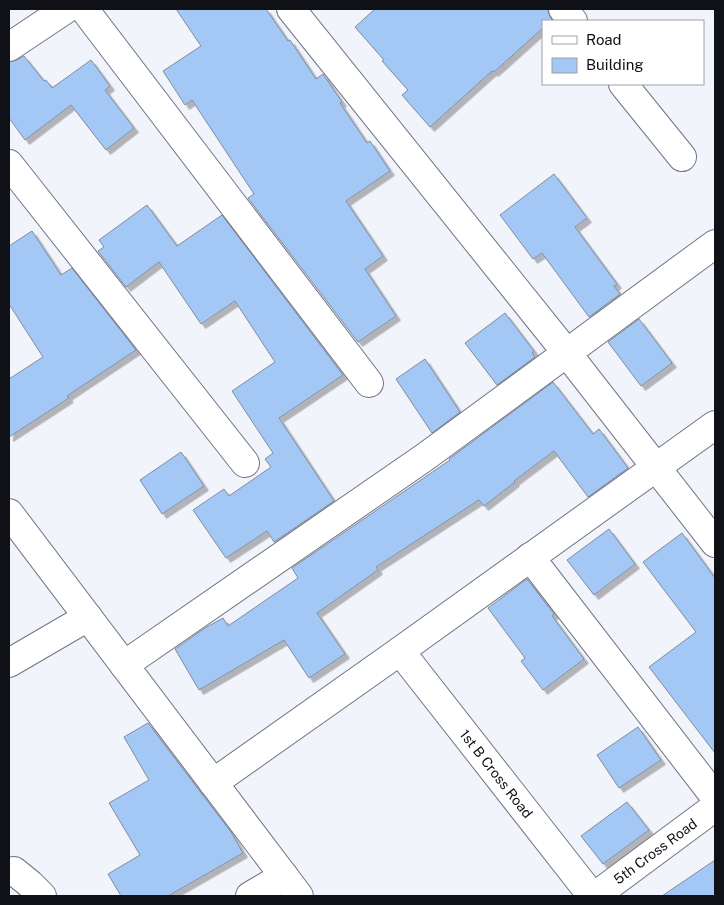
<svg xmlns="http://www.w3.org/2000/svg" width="724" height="905" font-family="'Public Sans',sans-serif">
<defs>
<filter id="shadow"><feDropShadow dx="4.5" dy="4.5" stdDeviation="0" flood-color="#0004"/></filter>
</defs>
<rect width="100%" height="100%" fill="#f2f4fc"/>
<!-- building -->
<path fill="#a4c8f5" stroke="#808c9b" filter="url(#shadow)" d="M 176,9 L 266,9 L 288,41 L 290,40 L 316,79 L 323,74 L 342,102 L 340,103 L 367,143 L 370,141 L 390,171 L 346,201 L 383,256 L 365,269 L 396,316 L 358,342 L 248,198 L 254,194 L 192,100 L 185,105 L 163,71 L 201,46 Z
M 375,9 L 548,9 L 548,12 L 552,20 L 550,21 L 543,21 L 543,28 L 494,72 L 492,71 L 430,127 L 402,95 L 408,90 L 382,61 L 384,60 L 355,27 Z
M 24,56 L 44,81 L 46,80 L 52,88 L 91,60 L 110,86 L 105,90 L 134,128 L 106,150 L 71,105 L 25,140 L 9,118 L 9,62 L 17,60 Z
M 554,174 L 587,218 L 575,227 L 617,284 L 614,286 L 620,294 L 589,317 L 542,253 L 533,259 L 500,215 Z
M 147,205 L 177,246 L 222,215 L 343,375 L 279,418 L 334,501 L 274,542 L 267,531 L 226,558 L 193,510 L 224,489 L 229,496 L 271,467 L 265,459 L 273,453 L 232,391 L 275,362 L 235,301 L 201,324 L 159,262 L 126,287 L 98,251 L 104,247 L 99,240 Z
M 32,231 L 61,275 L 72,268 L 136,350 L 67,396 L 69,398 L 9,437 L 9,379 L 43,357 L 9,304 L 9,246 Z
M 505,313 L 534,351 L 532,353 L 535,357 L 497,385 L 465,343 Z
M 639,319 L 672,363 L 641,386 L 608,342 Z
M 425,359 L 460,412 L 432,433 L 396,379 Z
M 553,382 L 593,434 L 599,429 L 628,468 L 588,497 L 554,451 L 514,481 L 515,482 L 484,506 L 479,500 L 376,567 L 378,570 L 317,613 L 345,654 L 309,678 L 284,640 L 199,690 L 175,649 L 205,628 L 223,618 L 228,626 L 298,578 L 292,568 L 450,460 L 449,459 Z
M 181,452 L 204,486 L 162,514 L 140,480 Z
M 609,529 L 635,564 L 594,595 L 567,560 Z
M 682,533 L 715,578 L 715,753 L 649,667 L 696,632 L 643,562 Z
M 527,579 L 554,614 L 552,616 L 584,659 L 543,690 L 521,661 L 525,658 L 488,608 Z
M 148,723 L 231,832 L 243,853 L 168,896 L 121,896 L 108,874 L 140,855 L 109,803 L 149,780 L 124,737 Z
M 638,727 L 661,760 L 619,788 L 597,755 Z
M 627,802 L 649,830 L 603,864 L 581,836 Z
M 715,860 L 715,896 L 662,896 Z"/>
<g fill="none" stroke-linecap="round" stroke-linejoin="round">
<defs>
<g id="street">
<path d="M 84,9 L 369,383"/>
<path d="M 291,9 L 566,352 L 715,543"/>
<path d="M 563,9 L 573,21"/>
<path d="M 9,47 L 66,9"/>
<path d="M 623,84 L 682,157"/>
<path d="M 9,164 L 245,463"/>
<path d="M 9,513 L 299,896"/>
<path d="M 530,557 L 715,797"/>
<path id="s1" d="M 400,651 L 592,896"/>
<path d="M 9,663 L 88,617"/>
<path d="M 124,665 L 425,457 L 715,244"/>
<path d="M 213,783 L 400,651 L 715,425"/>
<path d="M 9,872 L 14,871 L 30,884 L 42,896"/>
<path d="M 250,896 L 284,876"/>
<path id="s2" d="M 595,896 L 715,807"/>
</g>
</defs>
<!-- street casing -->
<use href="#street" stroke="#717485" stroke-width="30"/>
<!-- street -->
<use href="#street" stroke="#fff" stroke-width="28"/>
</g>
<g text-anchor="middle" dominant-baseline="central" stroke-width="4" stroke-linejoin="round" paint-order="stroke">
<!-- street labels -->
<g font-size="14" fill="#101117" stroke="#fff">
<text stroke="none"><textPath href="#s1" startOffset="156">1st B Cross Road</textPath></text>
<text stroke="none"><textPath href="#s2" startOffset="75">5th Cross Road</textPath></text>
</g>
</g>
<!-- border -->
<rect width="724" height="905" fill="none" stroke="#101117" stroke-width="20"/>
<!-- legend -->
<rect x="542" y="20" width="162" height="65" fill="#ffffff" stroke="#9fa0a2"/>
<rect x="552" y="36" width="25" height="8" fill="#ffffff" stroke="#9fa0a2"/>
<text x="586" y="45" font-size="15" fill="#101117">Road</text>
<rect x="552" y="58" width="25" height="15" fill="#a4c8f5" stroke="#9fa0a2"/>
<text x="586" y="70" font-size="15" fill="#101117">Building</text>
</svg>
